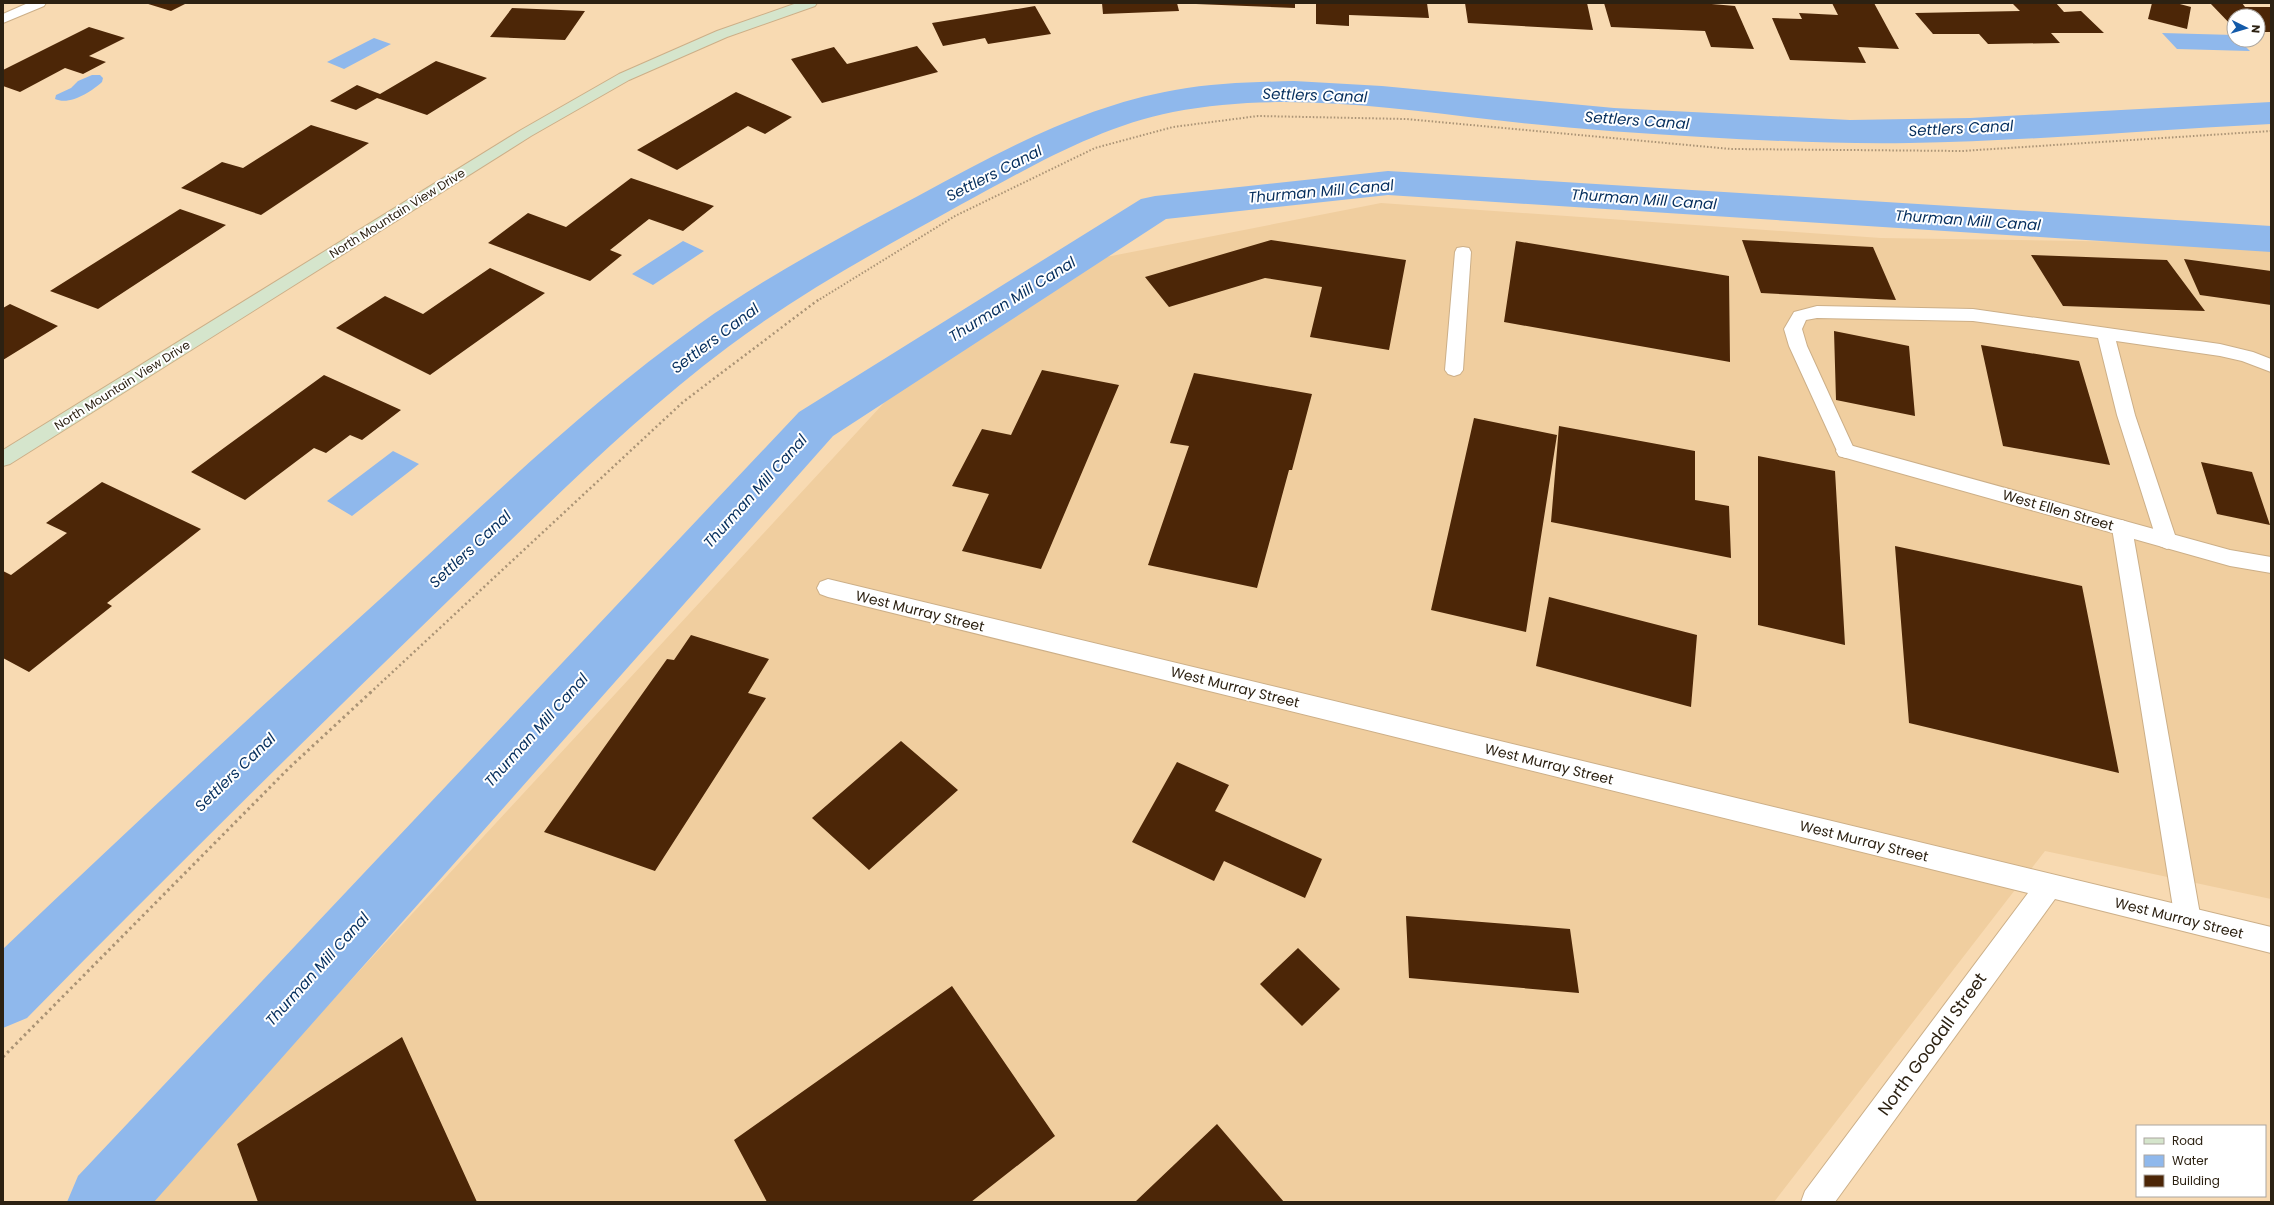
<svg xmlns="http://www.w3.org/2000/svg" width="2274" height="1205" font-family="Poppins,sans-serif">
<rect width="100%" height="100%" fill="#f8dab2"/>
<!-- built -->
<path fill="#f0ce9f" d="M 1381,203 L 1881,238 L 2271,244 L 2271,899 L 2045,851 L 1774,1202 L 148,1202 L 207,1136 L 906,379 L 1091,260 Z"/>
<!-- water -->
<path fill="#8fb8ec" d="M 2162,33 L 2234,35 L 2234,40 L 2239,40 L 2250,51 L 2177,49 Z
M 374,38 L 391,44 L 344,69 L 327,62 Z
M 92,75 L 100,75 L 103,78 L 102,82 C 92,91 70,106 55,99 L 56,95 L 71,88 L 78,81 Z
M 683,241 L 704,251 L 653,285 L 632,274 Z
M 393,451 L 419,464 L 352,516 L 327,501 Z"/>
<g fill="none" stroke-linecap="round" stroke-linejoin="round">
<!-- canal -->
<path fill="#8fb8ec" fill-rule="evenodd" d="M 1294,81 L 1382,86 L 1614,108 L 1850,120 L 1970,118 L 2271,102 L 2271,124 C 2150,130 2030,141 1909,143 C 1840,144 1771,141 1702,137 C 1633,133 1564,128 1495,120 C 1389,108 1279,91 1173,112 C 1097,127 1027,169 960,205 C 881,249 801,292 728,347 C 628,422 540,513 450,599 C 307,737 166,877 27,1018 L 3,1028 L 3,949 C 130,828 259,708 389,591 C 489,500 587,404 698,325 C 767,276 842,236 918,196 C 1000,152 1082,106 1175,90 C 1214,83 1254,82 1294,81 Z
M 1388,171 L 2271,226 L 2271,252 L 1388,195 L 1166,219 L 833,436 L 154,1202 L 67,1202 L 78,1176 L 799,412 L 1141,199 L 1155,196 Z"/>
</g>
<!-- building -->
<path fill="#4c2607" d="M 145,3 L 187,3 L 171,11 Z
M 1102,3 L 1177,3 L 1179,11 L 1103,14 Z
M 1196,3 L 1295,3 L 1295,8 L 1196,4 Z
M 1316,3 L 1427,3 L 1429,18 L 1349,15 L 1349,26 L 1316,24 Z
M 1465,3 L 1587,3 L 1593,30 L 1468,23 Z
M 1604,3 L 1700,3 L 1735,6 L 1754,49 L 1711,47 L 1705,31 L 1611,27 Z
M 1832,3 L 1874,3 L 1899,49 L 1858,47 L 1866,63 L 1790,60 L 1772,18 L 1802,19 L 1799,13 L 1838,15 Z
M 2056,3 L 2064,12 L 2081,11 L 2104,33 L 2051,33 L 2060,43 L 1988,44 L 1979,34 L 1933,34 L 1915,13 L 2020,11 L 2013,4 Z
M 2152,3 L 2176,3 L 2191,7 L 2187,29 L 2148,19 Z
M 2210,3 L 2242,3 L 2245,7 L 2271,7 L 2271,32 L 2258,32 L 2258,16 L 2234,16 L 2234,28 Z
M 1035,6 L 1051,34 L 988,44 L 985,38 L 943,46 L 932,23 Z
M 512,8 L 585,11 L 565,40 L 490,37 Z
M 89,27 L 125,38 L 89,56 L 106,62 L 83,74 L 65,68 L 20,92 L 3,86 L 3,70 Z
M 917,46 L 938,72 L 822,103 L 791,59 L 834,47 L 847,64 Z
M 436,61 L 487,78 L 427,115 L 377,98 L 356,110 L 330,101 L 357,85 L 380,94 Z
M 736,92 L 792,117 L 765,134 L 748,126 L 677,170 L 637,150 Z
M 311,125 L 369,143 L 261,215 L 181,188 L 222,162 L 243,168 Z
M 631,178 L 714,206 L 683,231 L 649,219 L 610,250 L 622,255 L 590,281 L 488,243 L 528,213 L 566,227 Z
M 180,209 L 226,225 L 98,309 L 50,291 Z
M 1271,240 L 1406,260 L 1389,350 L 1310,337 L 1322,287 L 1265,278 L 1169,307 L 1145,277 Z
M 1742,240 L 1873,247 L 1896,300 L 1761,293 Z
M 1516,241 L 1729,276 L 1730,362 L 1504,322 Z
M 2031,255 L 2167,260 L 2205,311 L 2063,306 Z
M 2184,259 L 2271,271 L 2271,305 L 2200,295 Z
M 490,268 L 545,293 L 430,375 L 336,328 L 385,296 L 423,314 Z
M 10,304 L 58,326 L 3,360 L 3,308 Z
M 1834,331 L 1909,346 L 1915,416 L 1836,400 Z
M 1981,345 L 2079,361 L 2110,465 L 2003,446 Z
M 1042,370 L 1119,385 L 1041,569 L 962,551 L 989,494 L 952,486 L 982,429 L 1011,435 Z
M 1194,373 L 1312,394 L 1292,470 L 1289,470 L 1257,588 L 1148,565 L 1189,446 L 1170,443 Z
M 324,375 L 401,410 L 362,440 L 350,435 L 326,453 L 314,448 L 245,500 L 191,472 Z
M 1474,418 L 1557,435 L 1526,632 L 1431,610 Z
M 1559,426 L 1695,451 L 1695,500 L 1729,506 L 1731,558 L 1551,522 Z
M 1758,456 L 1835,471 L 1845,645 L 1758,625 Z
M 2201,462 L 2252,472 L 2270,525 L 2217,514 Z
M 102,482 L 201,529 L 107,603 L 112,606 L 29,672 L 3,658 L 3,571 L 11,575 L 67,533 L 46,523 Z
M 1895,546 L 2082,586 L 2119,773 L 1909,723 Z
M 1549,597 L 1697,635 L 1691,707 L 1536,666 Z
M 691,635 L 769,659 L 748,693 L 766,698 L 655,871 L 544,832 L 667,659 L 674,660 Z
M 901,741 L 958,790 L 869,870 L 812,818 Z
M 1177,762 L 1229,785 L 1215,811 L 1322,859 L 1305,898 L 1224,861 L 1214,881 L 1132,842 Z
M 1406,916 L 1570,929 L 1579,993 L 1409,978 Z
M 1298,948 L 1340,989 L 1302,1026 L 1260,984 Z
M 952,986 L 1055,1136 L 971,1202 L 767,1202 L 734,1140 Z
M 402,1037 L 477,1202 L 258,1202 L 237,1144 Z
M 1217,1124 L 1284,1202 L 1135,1202 Z"/>
<g fill="none" stroke-linecap="round" stroke-linejoin="round">
<defs>
<path id="lane" d="M 1463,247 L 1469,248 L 1471,252 L 1463,370 L 1460,374 L 1454,376 L 1448,374 L 1445,370 L 1455,252 L 1457,248 Z
M 1817,306 L 1973,309 L 2220,344 L 2253,352 L 2271,359 L 2271,372 L 2242,361 L 2220,356 L 2116,341 L 2135,415 L 2177,541 L 2174,546 L 2167,549 L 2160,546 L 2157,541 L 2117,415 L 2098,338 L 1973,321 L 1817,318 L 1806,320 L 1802,329 L 1807,346 L 1855,451 L 1853,456 L 1846,458 L 1839,456 L 1837,451 L 1789,346 L 1784,329 L 1794,312 Z
M 2122,520 L 2129,523 L 2132,528 L 2201,920 L 2197,928 L 2188,932 L 2179,928 L 2175,920 L 2112,528 L 2115,523 Z"/>
<path id="street" d="M 28,3 L 46,3 L 44,6 L 3,23 L 3,14 Z
M 1846,444 L 2230,550 L 2271,557 L 2271,573 L 2230,566 L 1839,456 L 1836,451 L 1839,446 Z
M 828,579 L 2271,927 L 2271,953 L 2055,899 L 1835,1202 L 1801,1202 L 1805,1191 L 2028,893 L 828,597 L 820,594 L 817,588 L 820,582 Z"/>
<path id="secondary" d="M 797,3 L 817,3 L 815,6 L 727,37 L 629,80 L 531,136 L 10,464 L 3,466 L 3,450 L 521,130 L 619,74 L 717,31 Z"/>
</defs>
<!-- lane casing -->
<use href="#lane" stroke="#ccaf88" stroke-width="2"/>
<!-- street casing -->
<use href="#street" stroke="#ccaf88" stroke-width="2"/>
<!-- secondary casing -->
<use href="#secondary" stroke="#ccaf88" stroke-width="2"/>
<!-- path-far2 -->
<path stroke="#aa9375" stroke-width="2" stroke-dasharray="1.5 2" stroke-linecap="butt" d="M 817,301 L 955,216 L 1095,148 L 1173,127 L 1258,116 L 1406,119 L 1731,149 L 1962,151 L 2271,131"/>
<!-- path-far1 -->
<path stroke="#aa9375" stroke-width="2.5" stroke-dasharray="2 3" stroke-linecap="butt" d="M 370,693 L 683,402 L 818,300"/>
<!-- path -->
<path stroke="#aa9375" stroke-width="3" stroke-dasharray="2.5 3.5" stroke-linecap="butt" d="M 3,1057 L 289,768 L 371,692"/>
<!-- lane -->
<use href="#lane" fill="#fff" fill-rule="evenodd"/>
<!-- street -->
<use href="#street" fill="#fff" fill-rule="evenodd"/>
<!-- secondary -->
<use href="#secondary" fill="#d5e5cc" fill-rule="evenodd"/>
</g>
<g text-anchor="middle" dominant-baseline="central" stroke-width="4" stroke-linejoin="round" paint-order="stroke">
<!-- far-street labels -->
<g font-size="12" fill="#2c2112" stroke="#fff">
<text transform="translate(397 213) rotate(-32)">North Mountain View Drive</text>
<text transform="translate(122 385) rotate(-32)">North Mountain View Drive</text>
</g>
<!-- street labels -->
<g font-size="14" fill="#2c2112" stroke="#fff">
<text transform="translate(2058 510) rotate(16)">West Ellen Street</text>
<text transform="translate(920 611) rotate(14)">West Murray Street</text>
<text transform="translate(1235 687) rotate(14)">West Murray Street</text>
<text transform="translate(1549 764) rotate(14)">West Murray Street</text>
<text transform="translate(1864 841) rotate(14)">West Murray Street</text>
<text transform="translate(2179 918) rotate(14)">West Murray Street</text>
</g>
<!-- water labels -->
<g font-size="15" font-style="italic" fill="#052e5d" stroke="#fff">
<text transform="translate(1315 95) rotate(2)">Settlers Canal</text>
<text transform="translate(1637 120) rotate(4)">Settlers Canal</text>
<text transform="translate(1961 128) rotate(-3)">Settlers Canal</text>
<text transform="translate(994 173) rotate(-27)">Settlers Canal</text>
<text transform="translate(1321 191) rotate(-5)">Thurman Mill Canal</text>
<text transform="translate(1644 199) rotate(4)">Thurman Mill Canal</text>
<text transform="translate(1968 220) rotate(4)">Thurman Mill Canal</text>
<text transform="translate(1012 299) rotate(-32)">Thurman Mill Canal</text>
<text transform="translate(715 338) rotate(-37)">Settlers Canal</text>
<text transform="translate(755 491) rotate(-48)">Thurman Mill Canal</text>
<text transform="translate(470 549) rotate(-43)">Settlers Canal</text>
<text transform="translate(536 730) rotate(-48)">Thurman Mill Canal</text>
<text transform="translate(235 772) rotate(-44)">Settlers Canal</text>
<text transform="translate(317 969) rotate(-48)">Thurman Mill Canal</text>
</g>
<!-- near-street labels -->
<g font-size="17" fill="#2c2112" stroke="#fff">
<text transform="translate(1932 1044) rotate(-54)">North Goodall Street</text>
</g>
</g>
<!-- border -->
<rect width="2274" height="1205" fill="none" stroke="#2c2112" stroke-width="8"/>
<!-- legend -->
<rect x="2136" y="1125" width="130" height="72" fill="#ffffff" stroke="#aba6a0"/>
<rect x="2144" y="1138" width="20" height="6" fill="#d5e5cc" stroke="#aba6a0"/>
<text x="2172" y="1145" font-size="12" fill="#2c2112">Road</text>
<rect x="2144" y="1155" width="20" height="12" fill="#8fb8ec" stroke="#aba6a0"/>
<text x="2172" y="1165" font-size="12" fill="#2c2112">Water</text>
<rect x="2144" y="1175" width="20" height="12" fill="#4c2607" stroke="#aba6a0"/>
<text x="2172" y="1185" font-size="12" fill="#2c2112">Building</text>
<!-- north arrow -->
<g transform="translate(2246 28) rotate(95)"><circle r="19" fill="#ffffff" stroke="#aba6a0"/>
<path d="M0-3L7 15L0 10L-7 15Z" fill="#135aa9"/>
<text y="-6" font-size="11" font-weight="bold" text-anchor="middle" fill="#2c2112">N</text>
</g>
</svg>
